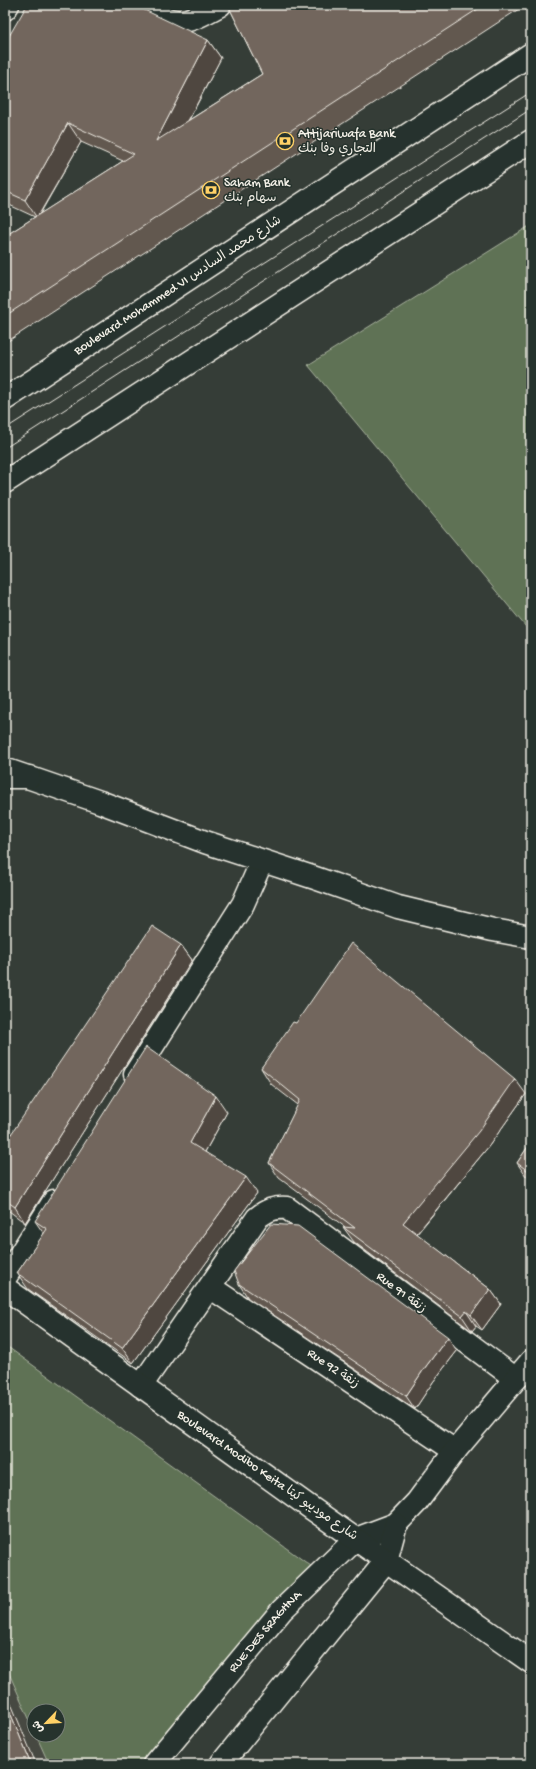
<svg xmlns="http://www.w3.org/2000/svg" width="536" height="1769" font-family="'Gochi Hand','Playpen Sans Arabic',sans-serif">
<rect width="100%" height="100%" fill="#353d37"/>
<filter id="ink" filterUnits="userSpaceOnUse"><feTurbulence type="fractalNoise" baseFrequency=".025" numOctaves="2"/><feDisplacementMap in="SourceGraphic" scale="8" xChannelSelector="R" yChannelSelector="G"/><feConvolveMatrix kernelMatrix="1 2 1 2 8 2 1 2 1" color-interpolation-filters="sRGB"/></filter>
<g filter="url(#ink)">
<!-- built -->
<path fill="#474942" d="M 5,1664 L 34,1730 L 34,1735 L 36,1735 L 49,1764 L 5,1764 Z"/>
<!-- green -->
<path fill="#5e7255" stroke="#a9b29e" d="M 531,225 L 531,633 L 308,365 Z
M 5,1345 L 311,1566 L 142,1764 L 49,1764 L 36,1735 L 58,1735 L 58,1711 L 34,1711 L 34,1730 L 5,1664 Z"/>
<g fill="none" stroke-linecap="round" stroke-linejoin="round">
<defs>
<path id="minor" d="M 137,5 C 178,26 180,27 220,5
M 5,9 L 8,5
M 135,1074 L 243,904 L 262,861
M 5,1278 L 54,1201
M 210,1287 L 455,1451
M 141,1386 L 257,1218 C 267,1210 274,1207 287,1208 L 516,1379"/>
<g id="tertiary">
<path d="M 10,771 L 100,802 L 205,842 L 315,878 L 398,907 L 493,930 L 531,937"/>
<path id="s1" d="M 154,1764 L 282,1610 L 356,1539 L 396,1524 L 417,1502 L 455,1451 L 531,1361"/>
<path d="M 221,1764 L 386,1561 L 396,1524"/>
</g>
<path id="secondary" d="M 5,1288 L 311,1508 L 531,1662"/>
<path id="primary" d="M 5,399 L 531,54
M 5,482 L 531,141
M 5,777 L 29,777"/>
</defs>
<!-- minor casing -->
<use href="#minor" stroke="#f4f1e8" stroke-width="25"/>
<!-- tertiary casing -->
<use href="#tertiary" stroke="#f4f1e8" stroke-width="25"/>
<!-- secondary casing -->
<use href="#secondary" stroke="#f4f1e8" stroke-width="25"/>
<!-- primary casing -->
<use href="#primary" stroke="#f4f1e8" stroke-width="25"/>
<!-- minor -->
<use href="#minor" stroke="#26332d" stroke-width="22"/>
<!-- tertiary -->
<use href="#tertiary" stroke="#26332d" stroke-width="22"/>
<!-- secondary -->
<use href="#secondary" stroke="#26332d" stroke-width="22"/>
<!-- primary -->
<use href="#primary" stroke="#26332d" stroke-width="22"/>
<!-- tram -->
<path stroke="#f4f1e8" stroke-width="1" d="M 5,429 L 531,92
M 5,448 L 531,109"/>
</g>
<!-- wall -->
<path fill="#625850" stroke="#f4f1e8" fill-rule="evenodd" d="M 228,5 L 525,5 L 5,343 L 5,236 L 35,217 L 5,203 L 5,43 L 208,40 L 221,58 L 189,120 L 262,74 ZM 81,142 L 123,161 L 40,214 Z
M 181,945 L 192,960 L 25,1223 L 5,1208 L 5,1143 Z
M 296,1023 L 526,1094 L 489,1146 L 417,1234 L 490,1289 L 501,1304 L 482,1330 L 476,1326 L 472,1331 L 354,1242 L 343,1227 L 345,1227 L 279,1178 L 269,1163 L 298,1105 L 271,1084 L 261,1068 Z
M 227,1112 L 205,1152 L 257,1193 L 133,1363 L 28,1289 L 17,1273 L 44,1234 L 35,1221 Z
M 531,1142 L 531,1179 L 526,1176 L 517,1163 Z
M 239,1284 L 457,1351 L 433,1382 L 415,1409 L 248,1298 Z"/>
<!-- shaded-wall -->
<path fill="#504741" stroke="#f4f1e8" d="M 208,40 L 221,58 L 168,159 L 156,141 Z
M 68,123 L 81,142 L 37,218 L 25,200 Z
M 181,945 L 192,960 L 25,1223 L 15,1207 Z
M 515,1079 L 526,1094 L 489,1146 L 413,1238 L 403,1223 Z
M 216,1096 L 227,1112 L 201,1159 L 190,1143 Z
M 246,1177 L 257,1193 L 133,1363 L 122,1348 Z
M 490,1289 L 501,1304 L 482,1330 L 471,1315 Z
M 466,1311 L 476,1326 L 472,1331 L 462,1316 Z
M 448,1337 L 457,1351 L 433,1382 L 415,1409 L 406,1396 L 424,1369 Z
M 5,1689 L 36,1764 L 31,1764 L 5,1700 Z"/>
<!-- building -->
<path fill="#72665d" stroke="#f4f1e8" d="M 27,5 L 134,5 L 208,40 L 156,141 L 262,74 L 228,5 L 484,5 L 5,316 L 5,236 L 134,154 L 68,123 L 25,200 L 5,191 L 5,43 Z
M 152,926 L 181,945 L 15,1207 L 5,1200 L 5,1143 Z
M 351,943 L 515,1079 L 479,1131 L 403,1223 L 490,1289 L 471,1315 L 466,1311 L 462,1316 L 343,1227 L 355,1228 L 269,1163 L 300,1100 L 261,1068 L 293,1022 L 296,1023 Z
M 146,1047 L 216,1096 L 190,1143 L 246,1177 L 122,1348 L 17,1273 L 47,1229 L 35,1221 Z
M 531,1142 L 531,1173 L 517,1163 Z
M 271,1224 L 298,1226 L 448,1337 L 424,1369 L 406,1396 L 239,1284 L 234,1271 Z
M 5,1700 L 31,1764 L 5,1764 Z"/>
</g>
<!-- icons -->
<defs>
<symbol id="bank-ring" viewBox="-11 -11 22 22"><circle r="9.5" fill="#26332d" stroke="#ffd166" stroke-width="1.5"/><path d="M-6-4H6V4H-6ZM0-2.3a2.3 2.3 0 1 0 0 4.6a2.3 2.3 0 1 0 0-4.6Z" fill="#ffd166"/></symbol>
</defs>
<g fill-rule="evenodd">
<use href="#bank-ring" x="275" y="131" width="20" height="20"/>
<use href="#bank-ring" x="201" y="180" width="20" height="20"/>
</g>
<g text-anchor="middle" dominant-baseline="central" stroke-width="3" stroke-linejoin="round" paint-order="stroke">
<!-- poi labels -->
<g font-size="13" fill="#f4f1e8" stroke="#26332d" text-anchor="start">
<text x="298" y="134">Attijariwafa Bank<tspan x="298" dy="15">التجاري وفا بنك</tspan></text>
<text x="224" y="183">Saham Bank<tspan x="224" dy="15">سهام بنك</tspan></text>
</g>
<!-- street labels -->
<g font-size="13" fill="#f4f1e8" stroke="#26332d">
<text transform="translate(178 286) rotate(-33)">Boulevard Mohammed VI شارع محمد السادس</text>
<text transform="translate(401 1293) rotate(37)">Rue 91 زنقة</text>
<text transform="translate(333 1369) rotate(34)">Rue 92 زنقة</text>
<text transform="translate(267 1476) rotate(35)">Boulevard Modibo Keita شارع موديبو كيتا</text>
<text stroke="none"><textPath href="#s1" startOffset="173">RUE DES SRAGHNA</textPath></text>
</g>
</g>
<!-- margin -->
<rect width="536" height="1769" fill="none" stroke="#26332d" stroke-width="20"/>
<rect x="10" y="10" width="516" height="1749" fill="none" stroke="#f4f1e8" stroke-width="1.5" filter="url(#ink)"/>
<!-- north arrow -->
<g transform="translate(46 1723) rotate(245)"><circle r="19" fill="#26332d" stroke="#787f78"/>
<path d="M0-3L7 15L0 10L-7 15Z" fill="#ffd166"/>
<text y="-6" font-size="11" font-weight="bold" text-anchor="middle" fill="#f4f1e8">ش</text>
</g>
</svg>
